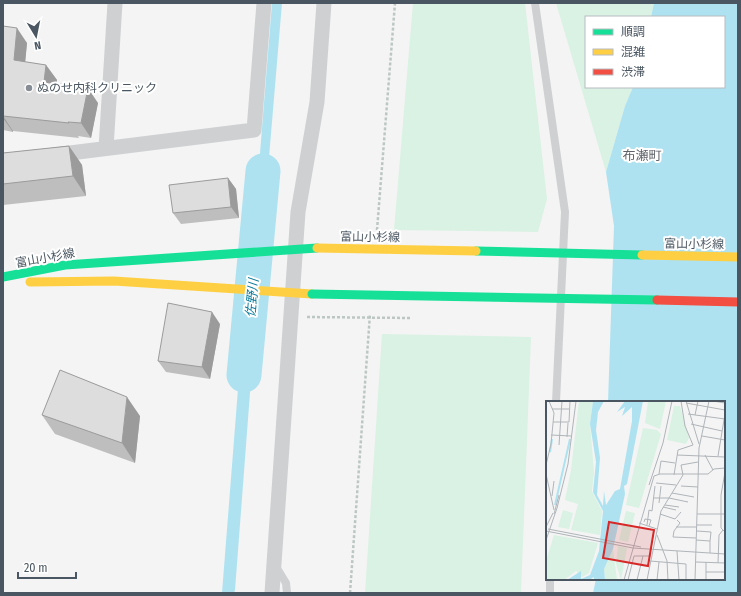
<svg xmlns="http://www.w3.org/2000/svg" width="741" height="596" font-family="'Fira Sans Condensed','Noto Sans JP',sans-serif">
<rect width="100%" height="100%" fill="#f4f4f4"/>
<!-- green -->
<path fill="#d9f2e3" d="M 413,3 L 525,3 L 547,199 L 538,232 L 394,230 Z
M 556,3 L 654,3 L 651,17 L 586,17 L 586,87 L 633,87 L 625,106 L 606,172 Z
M 382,334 L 531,337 L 521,593 L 365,593 Z"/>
<!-- water -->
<path fill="#aee2f0" d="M 272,3 L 282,3 L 265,205 L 267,217 L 252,220 L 256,203 Z
M 654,3 L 738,3 L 738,593 L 593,593 L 596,579 L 724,579 L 724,402 L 608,402 L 614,226 L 606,172 L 625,106 L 633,87 L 724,87 L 724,17 L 651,17 Z
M 243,325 L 255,327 L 235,590 L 234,593 L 222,593 Z"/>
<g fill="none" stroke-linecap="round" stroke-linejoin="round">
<!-- river -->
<path stroke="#aee2f0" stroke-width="35" d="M 244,375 L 263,171"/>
<!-- path -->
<path stroke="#bcc7c4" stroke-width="2.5" stroke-dasharray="3 2" stroke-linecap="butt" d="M 377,230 L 395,3
M 350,593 L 370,314"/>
<!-- lane -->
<path stroke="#ced0d2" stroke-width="8" d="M 535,3 L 565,212 L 556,402
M 275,565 L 286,583 L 287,593
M 550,593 L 550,579"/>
<!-- street -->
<path stroke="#ced0d2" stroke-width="15" d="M 106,148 L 115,3
M 54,155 L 254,130 L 264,3
M 272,593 L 298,212 L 317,102 L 324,3"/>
<!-- fast -->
<path stroke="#16e098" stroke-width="9" d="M 3,277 L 65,265 L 317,248"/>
<!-- slow -->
<path stroke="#ffcf43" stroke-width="9" d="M 30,282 L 114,281 L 312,294"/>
<!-- path-bridge -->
<path stroke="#bcc7c4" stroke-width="2.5" stroke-dasharray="3 2" stroke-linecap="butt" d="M 307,317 L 410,318"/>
<!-- fast-bridge -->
<path stroke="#16e098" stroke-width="9" d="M 476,251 L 642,255
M 312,294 L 657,300"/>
<!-- slow-bridge -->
<path stroke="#ffcf43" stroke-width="9" d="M 317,248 L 476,251
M 642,255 L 738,257"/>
<!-- jam-bridge -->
<path stroke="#f24e42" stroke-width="9" d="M 657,300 L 738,302"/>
</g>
<!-- wall -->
<path fill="#bebebf" d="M 3,26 L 27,43 L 25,62 L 46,65 L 57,80 L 56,83 L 98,103 L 91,138 L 78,136 L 79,138 L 13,131 L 13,132 L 3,130 Z
M 69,146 L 82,165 L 86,196 L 3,205 L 3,153 Z
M 228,178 L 236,189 L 239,218 L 181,224 L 173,213 Z
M 220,324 L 210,379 L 166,372 L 158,361 Z
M 42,415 L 140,416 L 135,463 L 55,434 Z"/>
<!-- shaded-wall -->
<path fill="#9b9b9b" d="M 17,28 L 27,43 L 24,75 L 14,60 Z
M 46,65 L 57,80 L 54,96 L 44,82 Z
M 88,88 L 98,103 L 91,138 L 81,123 Z
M 3,116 L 13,131 L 13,132 L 3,118 Z
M 69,146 L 82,165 L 86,196 L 73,176 Z
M 228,178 L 236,189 L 239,218 L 231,207 Z
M 212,312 L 220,324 L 210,379 L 202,367 Z
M 127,397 L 140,416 L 135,463 L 122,443 Z"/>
<!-- building -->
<path fill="#ddddde" stroke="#9b9b9b" d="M 3,26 L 17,28 L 14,60 L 46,65 L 44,82 L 88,88 L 81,123 L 68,122 L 69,123 L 3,116 Z
M 69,146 L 73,176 L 3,184 L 3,153 Z
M 228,178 L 231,207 L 173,213 L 169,185 Z
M 168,303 L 212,312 L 202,367 L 158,361 Z
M 60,370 L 127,397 L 122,443 L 42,415 Z"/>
<!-- markers -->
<circle fill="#868d94" stroke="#fff" stroke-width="1.5" cx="29" cy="88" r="4"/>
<g text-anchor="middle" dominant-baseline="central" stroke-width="4" stroke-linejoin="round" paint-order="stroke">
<!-- poi labels -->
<g font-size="12" fill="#4a5661" stroke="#fff" text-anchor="start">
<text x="37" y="88">ぬのせ内科クリニック</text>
</g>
<!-- street labels -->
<g font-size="12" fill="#4a5661" stroke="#fff">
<text transform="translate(370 237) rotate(1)">富山小杉線</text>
<text transform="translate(694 244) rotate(1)">富山小杉線</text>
<text transform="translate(45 258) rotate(-10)">富山小杉線</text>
</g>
<!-- neighbourhood labels -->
<g font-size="13" fill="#5f6368" stroke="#fff">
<text x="642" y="155">布瀬町</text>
</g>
<!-- water labels -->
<g font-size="13" font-style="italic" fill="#0c7c9b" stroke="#fff">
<text transform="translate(252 298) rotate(-85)">佐野川</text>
</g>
</g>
<!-- overview -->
<g transform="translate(546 401)">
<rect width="179" height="179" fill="#f4f4f4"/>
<path d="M 33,0 L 47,0 L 44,23 L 48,71 L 46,90 L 56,110 L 54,134 L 25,129 L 32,103 L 19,99 L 25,69 ZM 102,0 L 120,0 L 114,28 L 99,22 ZM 128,5 L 134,5 L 143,37 L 140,43 L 121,39 ZM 97,27 L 111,29 L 115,33 L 93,107 L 80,104 ZM 17,109 L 27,112 L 23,128 L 12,126 ZM 80,110 L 89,112 L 82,141 L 73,139 ZM 8,134 L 52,142 L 43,172 L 36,176 L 30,170 L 18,179 L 0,179 L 0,160 ZM 72,145 L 81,147 L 75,179 L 70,163 ZM 67,148 L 71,179 L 59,179 L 58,168 Z" fill="#d9f2e3"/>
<path d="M 58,0 L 52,11 L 50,29 L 54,57 L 51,94 L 57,105 L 58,90 L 60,104 L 69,90 L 74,88 L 86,20 L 86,6 L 76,15 L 79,6 L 71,11 L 79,0 L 97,0 L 81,83 L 78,85 L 79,93 L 67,148 L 58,168 L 59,179 L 48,179 L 48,176 L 43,179 L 21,179 L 35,170 L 35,178 L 44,174 L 53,150 L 57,110 L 47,91 L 50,61 L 44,23 L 47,0 Z" fill="#aee2f0"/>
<path fill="none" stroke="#aee2f0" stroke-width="2" d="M 4,51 L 6,38M 9,104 L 24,38"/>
<path fill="none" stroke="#b0b5b9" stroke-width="1" d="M 140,0 L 153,43M 167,0 L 179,2M 140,2 L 179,9M 6,8 L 23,8M 142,13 L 179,18M 149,14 L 152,0M 7,21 L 23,21 L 24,0M 145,23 L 176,30M 5,34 L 25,35M 156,35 L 179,39M 21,36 L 22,22M 13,44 L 16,0M 131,54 L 179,56M 159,54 L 167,69M 172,55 L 179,13M 0,64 L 5,43 L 8,12 L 3,0M 179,71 L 175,94 L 175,127 L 179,131M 0,73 L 8,109M 113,73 L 115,60 L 129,62M 128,74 L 132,49 L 147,44 L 139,25 L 135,0M 110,82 L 130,84M 103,84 L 117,42 L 126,0M 135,85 L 152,86M 126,92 L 148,96M 6,95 L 8,80M 108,97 L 123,97 L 142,101M 113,102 L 115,85M 119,104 L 133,106M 117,106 L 130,109M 8,113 L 13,94M 114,113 L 129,118 L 135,111M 151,113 L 179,113M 131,119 L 134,122 L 128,130 L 127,136 L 150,137M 98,121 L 99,118 L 105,119 L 103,125M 93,122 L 111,128M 101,124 L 103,109 L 106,110 L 109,85M 151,124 L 166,124M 0,126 L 7,112M 130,126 L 151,126M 2,128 L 95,146M 0,130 L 87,147 L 179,153M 151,130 L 165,131 L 164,140M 111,134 L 121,160 L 122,179M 0,139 L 11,107 L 22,63 L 30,0M 150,139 L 164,140 L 164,152M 131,150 L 133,179M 104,160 L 140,163 L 140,179M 150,161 L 179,162M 172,162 L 173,134 L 177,129M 160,171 L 179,171M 78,179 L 108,75 L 114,73 L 162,73 L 168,68 L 179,67M 82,179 L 88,155 L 105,155M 91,179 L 97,155M 101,179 L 115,110 L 137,74 L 135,64 L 152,61M 111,179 L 113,161M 149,179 L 153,47 L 163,0M 160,179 L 160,161"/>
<path fill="#d62828" fill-opacity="0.15" stroke="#d62828" stroke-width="2" d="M 63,121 L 108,129 L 102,165 L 57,157 Z"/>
<rect width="179" height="179" fill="none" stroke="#4a5661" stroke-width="2"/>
</g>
<!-- border -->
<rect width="741" height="596" fill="none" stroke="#4a5661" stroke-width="8"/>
<!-- legend -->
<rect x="585" y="16" width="140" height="72" fill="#ffffff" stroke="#b7bbc0"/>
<rect x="593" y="29" width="20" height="6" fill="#16e098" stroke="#b7bbc0"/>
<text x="621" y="36" font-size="12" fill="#4a5661">順調</text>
<rect x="593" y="49" width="20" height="6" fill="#ffcf43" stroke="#b7bbc0"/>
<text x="621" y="56" font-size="12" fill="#4a5661">混雑</text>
<rect x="593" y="69" width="20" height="6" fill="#f24e42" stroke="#b7bbc0"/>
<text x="621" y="76" font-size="12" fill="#4a5661">渋滞</text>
<!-- north arrow -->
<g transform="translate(36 36) rotate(170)" stroke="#ffffff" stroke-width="3" paint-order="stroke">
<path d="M0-3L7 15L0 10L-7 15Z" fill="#4a5661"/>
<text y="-6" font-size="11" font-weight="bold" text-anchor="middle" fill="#4a5661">N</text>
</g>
<!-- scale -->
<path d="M18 572v6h58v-6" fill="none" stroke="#4a5661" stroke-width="2"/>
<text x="24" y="572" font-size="12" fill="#4a5661" stroke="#ffffff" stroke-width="3" paint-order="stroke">20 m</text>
</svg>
